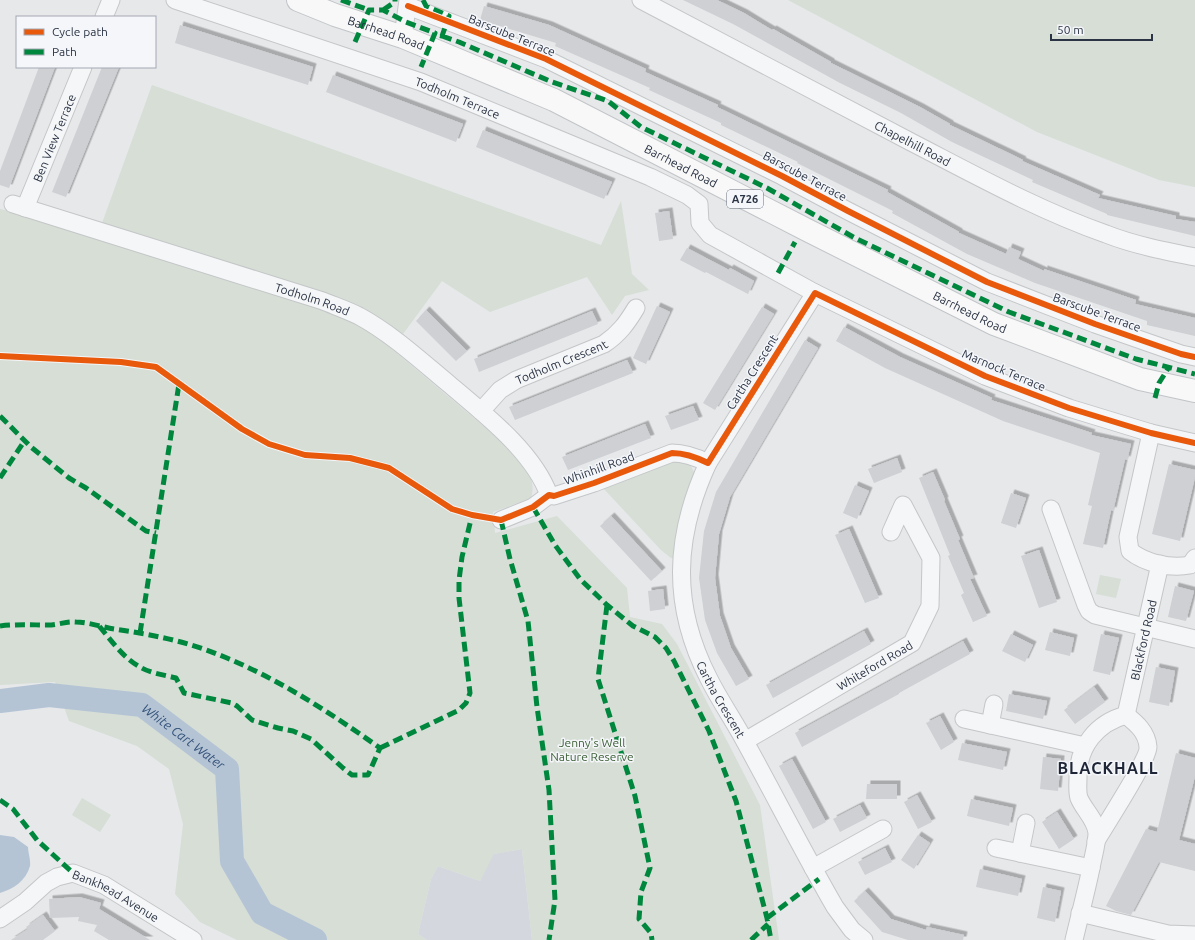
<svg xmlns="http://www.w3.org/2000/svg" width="1195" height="940" font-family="Ubuntu,sans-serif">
<defs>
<filter id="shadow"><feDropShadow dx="3.5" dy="-3.5" stdDeviation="0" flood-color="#0004"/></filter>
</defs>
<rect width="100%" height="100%" fill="#e6e8ea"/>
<!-- built -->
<path fill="#d4d7dd" d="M 522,849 L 532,940 L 427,940 L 418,934 L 431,879 L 438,866 L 480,881 L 493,854 Z"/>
<!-- green -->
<path fill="#d6ded6" d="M 788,0 L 1195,0 L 1195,187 L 1159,180 L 1037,132 Z
M 152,85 L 601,245 L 621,201 L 632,274 L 649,290 L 625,296 L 612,315 L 587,277 L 490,312 L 442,281 L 392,349 L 519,456 C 528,469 536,482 531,498 L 493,512 L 495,533 L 557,516 L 627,588 L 630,617 L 662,624 L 677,644 L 760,805 L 779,940 L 532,940 L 522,849 L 494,854 L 480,881 L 438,866 L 431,879 L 418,934 L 427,940 L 237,940 L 200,922 L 175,894 L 183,824 L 169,769 L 137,746 L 69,721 L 55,682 L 0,685 L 0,209 L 14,212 L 97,237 Z
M 675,460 L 690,464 L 695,474 L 675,558 L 671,558 L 661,550 L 603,488 Z
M 1100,575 L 1121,579 L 1116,598 L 1096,594 Z
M 82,798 L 111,815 L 100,832 L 72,815 Z"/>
<!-- water -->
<path fill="#b4c4d5" d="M 0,835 L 14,837 L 28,847 C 28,852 31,861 30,866 C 26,881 13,889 0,893 Z"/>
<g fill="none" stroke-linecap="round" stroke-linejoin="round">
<!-- river -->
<path stroke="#b4c4d5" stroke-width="24" id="s1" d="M 0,701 L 49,695 L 142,705 L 227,769 L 232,861 L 262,913 L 315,940"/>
</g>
<!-- building -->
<path fill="#ced0d3" filter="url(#shadow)" d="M 683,0 L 717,0 L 744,13 L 772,30 L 773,29 L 831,62 L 831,63 L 920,107 L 950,124 L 950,125 L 1023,160 L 1022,161 L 1100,195 L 1098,198 L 1176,216 L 1176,219 L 1195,222 L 1195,236 L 1107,215 L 1107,214 L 1032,182 L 1033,180 L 952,142 L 901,113 L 840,83 L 733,24 Z
M 484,6 L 549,25 L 646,69 L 645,72 L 718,105 L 717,107 L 888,190 L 887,192 L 959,232 L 959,233 L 1006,254 L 1009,247 L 1021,252 L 1018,259 L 1044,271 L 1044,269 L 1136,300 L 1135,304 L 1195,318 L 1195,336 L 1147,325 L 1147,321 L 1035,283 L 967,254 L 892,213 L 893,211 L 797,163 L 798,162 L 721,125 L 721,123 L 649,90 L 650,88 L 555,46 L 556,43 L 480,20 Z
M 180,25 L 313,67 L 308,85 L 175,43 Z
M 39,67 L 55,67 L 9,188 L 0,185 L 0,171 Z
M 102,67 L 119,67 L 66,197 L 52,192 Z
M 333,75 L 463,124 L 456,142 L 326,92 Z
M 483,130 L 612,182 L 604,199 L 476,147 Z
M 669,211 L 673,239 L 659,241 L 655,213 Z
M 687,248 L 729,270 L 730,268 L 754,281 L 748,294 L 706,272 L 705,273 L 680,260 Z
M 657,306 L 670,312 L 646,364 L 633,358 Z
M 762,307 L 774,314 L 715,410 L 703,403 Z
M 426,310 L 467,351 L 456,361 L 416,321 Z
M 592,311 L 598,324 L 479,372 L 474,359 Z
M 844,327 L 900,357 L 992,398 L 991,400 L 1092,433 L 1091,435 L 1131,444 L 1127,460 L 1125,459 L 1113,511 L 1111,510 L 1103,548 L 1083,544 L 1092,506 L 1088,505 L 1100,453 L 1003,421 L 885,368 L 836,341 Z
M 805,340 L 818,348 L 730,497 L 719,534 L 715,578 L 720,616 L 731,648 L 749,679 L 736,686 L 717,653 L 705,620 L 699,578 L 704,531 L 716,492 Z
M 627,360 L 633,373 L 515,420 L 509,407 Z
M 693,406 L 699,420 L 671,430 L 665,416 Z
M 645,424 L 651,438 L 568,470 L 562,457 Z
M 897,458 L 902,472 L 874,483 L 868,469 Z
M 1169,464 L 1195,470 L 1195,477 L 1180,541 L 1152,534 Z
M 933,472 L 945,500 L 944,501 L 960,539 L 958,540 L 974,578 L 970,579 L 987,616 L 973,622 L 961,595 L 964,593 L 948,556 L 950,555 L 919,478 Z
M 855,485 L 869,491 L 857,519 L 843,513 Z
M 1011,493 L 1026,498 L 1016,528 L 1001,523 Z
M 611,516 L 662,571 L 651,581 L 600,526 Z
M 849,529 L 879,598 L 865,603 L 835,535 Z
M 1039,550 L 1057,602 L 1039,608 L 1021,556 Z
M 1175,586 L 1194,591 L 1186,621 L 1168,617 Z
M 663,589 L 665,609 L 650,611 L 648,591 Z
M 864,631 L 871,644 L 773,698 L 766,685 Z
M 1050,632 L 1074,638 L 1070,656 L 1045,650 Z
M 1011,634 L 1033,645 L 1025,662 L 1002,651 Z
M 1101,634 L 1119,638 L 1110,675 L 1093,671 Z
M 963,641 L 970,654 L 899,693 L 899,694 L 864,713 L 802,747 L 795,733 Z
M 1156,667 L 1175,671 L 1169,706 L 1149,702 Z
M 1094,687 L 1105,702 L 1075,724 L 1064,710 Z
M 1009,694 L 1047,701 L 1043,719 L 1006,711 Z
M 940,716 L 954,742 L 941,750 L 926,723 Z
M 962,743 L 1007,752 L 1003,770 L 958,760 Z
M 1176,753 L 1195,758 L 1195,776 L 1179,840 L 1195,844 L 1195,871 L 1159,862 L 1131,915 L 1116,911 L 1106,906 L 1146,829 L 1157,832 Z
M 1043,757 L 1061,759 L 1058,791 L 1040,789 Z
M 792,759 L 826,822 L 813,829 L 779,766 Z
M 867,784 L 897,784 L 897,799 L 866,799 Z
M 917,795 L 932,822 L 918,829 L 904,802 Z
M 971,799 L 1013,808 L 1009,826 L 967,816 Z
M 860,805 L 867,818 L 840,832 L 833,819 Z
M 1057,812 L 1074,839 L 1059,849 L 1042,822 Z
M 918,835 L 930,843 L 914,869 L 901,860 Z
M 885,848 L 892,862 L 865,875 L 858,862 Z
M 980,869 L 1022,879 L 1018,896 L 976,887 Z
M 1043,887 L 1061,891 L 1055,922 L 1037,918 Z
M 865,891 L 891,919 L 926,930 L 927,927 L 964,935 L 963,940 L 908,940 L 882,932 L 854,901 Z
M 79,897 L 101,903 L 99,909 L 150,940 L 109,940 L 94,931 L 97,925 L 78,921 L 79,917 L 50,918 L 49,899 Z
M 43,915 L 55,931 L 43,940 L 11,940 L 28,929 L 26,927 Z"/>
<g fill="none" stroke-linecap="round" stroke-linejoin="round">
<defs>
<g id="minor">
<path id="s2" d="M 175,0 L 421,82 L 650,177 L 687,195 L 699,204 L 700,223 L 710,235 L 815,293 L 985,376 L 1069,408 L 1151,433 L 1195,443"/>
<path id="s3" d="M 641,0 C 731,48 821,95 911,142 C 975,175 1038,210 1106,234 C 1134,245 1165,251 1195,257"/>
<path d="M 408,6 L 546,59 L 782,176 L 848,211 L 987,282 L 1095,324 L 1181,354 L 1195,357"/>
<path d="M 104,17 L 111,0"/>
<path d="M 403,37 L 408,0"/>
<path id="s4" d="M 13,204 L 323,301 C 335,306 347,310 359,316 C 392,334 420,360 449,384 C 483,413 533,451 549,495"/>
<path id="s5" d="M 25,208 L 83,67"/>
<path id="s6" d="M 815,293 L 708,463 C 674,537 671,605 709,679 C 721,703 737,725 749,749 C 778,802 805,855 835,907 L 852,930 L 864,940"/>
<path id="s7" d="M 481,411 L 500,390 L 516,380 L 604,344 C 619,334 627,323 636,308"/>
<path d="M 1151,433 L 1128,537 L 1130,551 C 1145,563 1170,569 1190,565 L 1195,558"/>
<path d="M 1051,509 L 1086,605 L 1089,611 L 1095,615 L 1195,639"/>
<path d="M 501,520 L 533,507 L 549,495 L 554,496 L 594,483 L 672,453 C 685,453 696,457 708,463"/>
<path d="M 964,719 L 1085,746"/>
<path d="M 990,725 L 994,704"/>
<path id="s8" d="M 745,741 L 912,643 L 930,606 L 931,558 L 903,505 L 891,532"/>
<path d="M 1096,841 C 1105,826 1149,758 1148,747 C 1147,732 1136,723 1126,715"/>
<path d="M 996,848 L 1091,868"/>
<path d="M 1020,853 L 1026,823"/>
<path d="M 813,868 L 883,829"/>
<path d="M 1080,913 L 1168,934 L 1195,935"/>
<path id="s9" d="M 0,919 L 25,902 L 46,883 L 57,877 L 73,873 L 104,885 L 193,940"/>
<path id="s10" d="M 1074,940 C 1080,914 1087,889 1092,863 C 1094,853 1097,843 1097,833 C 1096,820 1084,810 1079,798 C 1077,792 1078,784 1078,777 C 1078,746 1097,723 1126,715 L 1160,564"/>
</g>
<g id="major">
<path id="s11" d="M 298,0 L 335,15 L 403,37 L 554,100 L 807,230 L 994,324 L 1140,379 L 1195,391"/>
</g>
</defs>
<!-- minor casing -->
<use href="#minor" stroke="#c4c6c8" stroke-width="19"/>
<!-- major casing -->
<use href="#major" stroke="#c2c5c8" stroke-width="24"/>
<!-- minor -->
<use href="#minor" stroke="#f5f6f7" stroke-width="17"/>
<!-- major -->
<use href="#major" stroke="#f8f8f8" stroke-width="22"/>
<!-- quiet -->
<path stroke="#00873e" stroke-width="5" stroke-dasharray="10 5" stroke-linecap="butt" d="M 341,0 L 369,10
M 423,0 L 426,6 L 449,16 L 442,36 L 438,35
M 383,10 L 395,2 L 395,0
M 442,36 L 459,42 L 552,82 L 608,101 L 641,127 L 767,188 L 855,238 L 1009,312 L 1136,359 L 1195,374
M 355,42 L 369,10 L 383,10 L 406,22 L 435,33 L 421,67
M 778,273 L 795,242
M 1155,398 L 1159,383 L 1169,367
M 0,416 L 31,447 L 69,478 L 86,488 L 146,531 L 156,533
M 0,478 L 25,440
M 533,507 L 555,545 L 580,579 L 607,605 L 633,626 L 655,637 L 666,648 L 674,661 L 709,731 L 736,801 L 767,918 L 771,940
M 501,520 L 510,559 L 528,621 L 537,707 L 549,790 L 555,900 L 549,940
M 607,605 L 598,679 L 635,796 L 650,868 L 641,892 L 639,919 L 651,933 L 652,940
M 0,626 C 16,624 32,625 48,625 C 58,625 67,621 76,622 C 88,622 102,627 114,629 C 149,634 185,641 217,654 C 276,677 329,712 380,748 L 368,775 L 352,775 L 343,768 L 311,739 L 293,731 L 278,728 L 252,720 L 237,706 L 232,703 L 184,693 L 176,678 C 164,675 150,673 140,667 C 123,658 111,640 99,626
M 140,633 L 179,384
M 380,748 L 459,710 L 466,703 L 470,693 L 459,598 L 459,580 L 462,557 L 472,515
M 0,800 L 13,809 L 37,840 L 73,873
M 767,918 L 819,879
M 751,940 L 768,924"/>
<defs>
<path id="cycleway" d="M 408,6 L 546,59 L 782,176 L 848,211 L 987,282 L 1095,324 L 1181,354 L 1195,357
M 0,356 L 121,362 L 156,367 L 242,429 L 269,444 L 305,455 L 350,458 L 389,468 L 452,509 L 472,515 L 501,520 L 533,507 L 549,495 L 554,496 L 594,483 L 672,453 C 685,453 696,457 708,463 L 815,293 L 985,376 L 1069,408 L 1151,433 L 1195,443"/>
</defs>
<!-- cycleway casing -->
<use href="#cycleway" stroke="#f4f6f9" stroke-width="8"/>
<!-- cycleway -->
<use href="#cycleway" stroke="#e8590c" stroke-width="6"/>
</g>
<g text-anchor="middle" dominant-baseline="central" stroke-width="3" stroke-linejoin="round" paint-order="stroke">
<!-- shield labels -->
<rect fill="#f4f6f9" stroke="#676e7b" stroke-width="1" x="727" y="190" width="36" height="18" rx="3"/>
<g font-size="11" font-weight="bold" fill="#2b3445">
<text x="745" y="199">A726</text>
</g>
<!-- street labels -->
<g font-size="12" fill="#2b3445" stroke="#f4f6f9">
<text stroke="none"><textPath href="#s11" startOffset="94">Barrhead Road</textPath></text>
<text transform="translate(512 35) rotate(22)">Barscube Terrace</text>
<text stroke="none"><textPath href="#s2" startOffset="299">Todholm Terrace</textPath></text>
<text stroke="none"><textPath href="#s5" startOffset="76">Ben View Terrace</textPath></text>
<text stroke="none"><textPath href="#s3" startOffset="307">Chapelhill Road</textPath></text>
<text stroke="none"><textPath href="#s11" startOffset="418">Barrhead Road</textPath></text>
<text transform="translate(805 176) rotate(28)">Barscube Terrace</text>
<text stroke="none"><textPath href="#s4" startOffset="314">Todholm Road</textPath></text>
<text stroke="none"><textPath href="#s11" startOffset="742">Barrhead Road</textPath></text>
<text transform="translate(1097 312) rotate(20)">Barscube Terrace</text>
<text stroke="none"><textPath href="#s7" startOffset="96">Todholm Crescent</textPath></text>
<text transform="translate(1004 370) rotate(23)">Marnock Terrace</text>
<text transform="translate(752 372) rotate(-58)">Cartha Crescent</text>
<text transform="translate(599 468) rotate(-20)">Whinhill Road</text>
<text stroke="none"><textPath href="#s10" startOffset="332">Blackford Road</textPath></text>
<text stroke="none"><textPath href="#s8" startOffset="150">Whiteford Road</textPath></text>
<text stroke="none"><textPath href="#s6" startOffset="449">Cartha Crescent</textPath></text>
<text stroke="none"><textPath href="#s9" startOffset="136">Bankhead Avenue</textPath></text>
</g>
<!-- park labels -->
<g font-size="12" fill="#3f6138" stroke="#f4f6f9">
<text x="592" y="742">Jenny's Well<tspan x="592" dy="14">Nature Reserve</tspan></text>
</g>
<!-- water labels -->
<g font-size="13" font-style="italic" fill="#34527a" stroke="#f4f6f9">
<text stroke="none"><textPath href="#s1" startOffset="195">White Cart Water</textPath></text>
</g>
<!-- district labels -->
<g font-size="16" font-weight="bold" letter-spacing="1" fill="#1d2536" stroke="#f4f6f9">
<text x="1108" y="768">BLACKHALL</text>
</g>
</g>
<!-- legend -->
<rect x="16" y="16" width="140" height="52" fill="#f4f6f9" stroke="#a4a8b1"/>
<rect x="24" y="29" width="20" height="6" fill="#e8590c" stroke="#a4a8b1"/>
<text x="52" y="36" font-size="12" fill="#2b3445">Cycle path</text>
<rect x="24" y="49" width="20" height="6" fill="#00873e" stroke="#a4a8b1"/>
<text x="52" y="56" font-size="12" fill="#2b3445">Path</text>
<!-- scale -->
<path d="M1051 34v6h101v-6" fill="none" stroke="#2b3445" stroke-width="2"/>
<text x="1057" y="34" font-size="12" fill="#2b3445" stroke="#f4f6f9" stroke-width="3" paint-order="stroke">50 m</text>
</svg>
